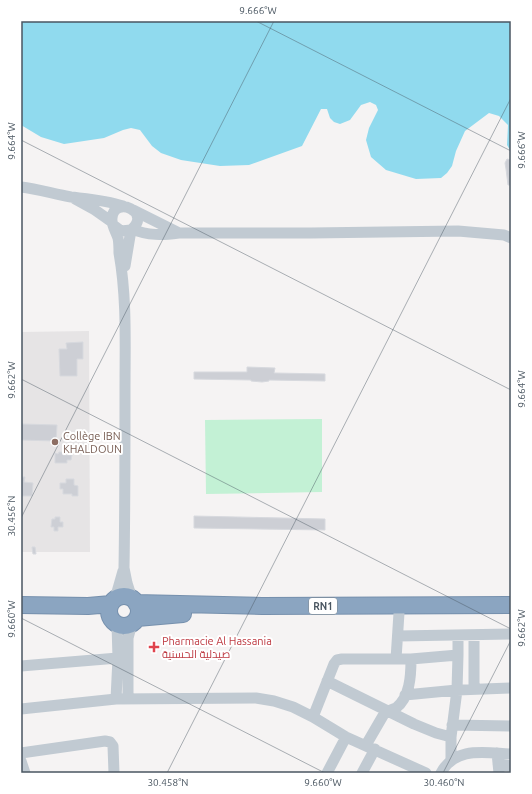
<svg xmlns="http://www.w3.org/2000/svg" width="532" height="794" font-family="Ubuntu,Cairo,sans-serif">
<rect width="100%" height="100%" fill="#f5f3f3"/>
<!-- education -->
<path fill="#e6e4e5" d="M 89,331 L 90,552 L 21,552 L 21,332 Z"/>
<!-- green -->
<path fill="#c3f1d5" d="M 322,419 L 322,492 L 206,494 L 205,420 Z"/>
<!-- water -->
<path fill="#90daee" d="M 21,21 L 511,21 L 511,152 L 507,145 L 508,125 L 499,116 L 489,113 L 465,131 L 456,151 L 452,166 L 447,173 L 441,178 L 416,179 L 386,170 L 371,157 L 366,140 L 369,128 L 378,110 L 376,105 L 370,102 L 361,105 L 350,120 L 340,124 L 334,122 L 330,118 L 327,109 L 321,109 L 302,146 L 249,165 L 220,166 L 181,160 L 161,153 L 152,146 L 140,130 L 131,128 L 123,130 L 104,138 L 64,144 L 41,137 L 21,125 Z"/>
<!-- building -->
<path fill="#cdcfd5" stroke="#d7d9de" d="M 507,159 L 511,160 L 511,185 L 508,185 L 506,169 L 505,163 Z
M 83,342 L 83,359 L 77,359 L 77,376 L 60,376 L 59,349 L 67,349 L 66,343 Z
M 247,367 L 275,368 L 274,373 L 325,374 L 325,381 L 269,380 L 269,381 L 262,382 L 251,381 L 251,380 L 194,379 L 194,372 L 247,372 Z
M 21,424 L 57,425 L 56,441 L 21,440 Z
M 59,452 L 63,452 L 63,455 L 72,455 L 71,460 L 67,460 L 67,463 L 55,463 L 55,453 L 58,454 Z
M 21,477 L 25,477 L 24,482 L 33,483 L 32,496 L 21,496 Z
M 66,479 L 74,479 L 74,485 L 78,486 L 78,496 L 72,496 L 72,494 L 63,494 L 63,489 L 60,489 L 60,483 L 66,483 Z
M 194,516 L 325,519 L 325,530 L 194,528 Z
M 55,517 L 60,517 L 60,522 L 63,522 L 63,527 L 58,527 L 58,531 L 54,531 L 54,527 L 51,527 L 52,519 L 55,519 Z
M 32,547 L 35,547 L 36,554 L 33,554 Z"/>
<g fill="none" stroke-linecap="round" stroke-linejoin="round">
<defs>
<path id="highway" d="M109 611a15 15 0 1 1 30 0a15 15 0 1 1-30 0Z
M 136,603 L 262,606 L 511,605
M 21,605 L 88,606 L 111,604
M 137,618 L 183,614"/>
</defs>
<!-- highway casing -->
<use href="#highway" stroke="#7690ad" stroke-width="18"/>
<!-- minor -->
<path stroke="#c1cad2" stroke-width="11" d="M 21,187 C 38,189 54,194 71,197 C 89,199 106,200 123,206
M 75,199 L 95,210 L 112,222
M 133,210 L 179,233
M 113,225 L 121,231 L 131,230 C 153,212 114,195 112,218 C 111,224 116,232 118,238 C 119,243 119,248 119,253 C 127,298 125,344 125,389 C 125,449 125,509 124,568 L 127,583 L 132,599
M 132,229 C 148,236 163,235 179,233 L 311,233 L 458,231 L 504,235 L 511,238
M 125,266 L 131,230
M 115,599 L 123,571
M 398,636 L 511,634
M 458,636 L 458,655
M 474,636 L 474,689
M 396,659 L 399,613
M 21,666 L 118,658
M 327,681 L 414,724 L 436,733 L 451,737 L 451,759
M 405,695 L 457,690 L 458,655 L 411,659
M 128,698 L 128,638 L 132,623
M 116,699 L 118,658 L 117,624
M 21,709 L 116,699 L 256,698 L 274,701 L 293,707 L 313,717 L 346,737 L 426,773
M 313,717 L 334,664 L 337,660 L 342,659 L 411,659 C 411,676 410,697 396,708 C 392,710 388,710 384,714 L 366,745
M 452,725 L 511,726
M 451,737 L 457,690 L 511,688
M 21,753 L 105,741 L 110,742 L 113,746 L 114,773
M 497,753 L 499,773
M 21,761 L 25,773
M 498,764 L 511,766
M 327,773 L 346,737
M 362,773 L 375,749
M 441,773 C 455,746 485,753 511,754"/>
<!-- highway -->
<use href="#highway" stroke="#8ba5c1" stroke-width="16"/>
</g>
<!-- ticks -->
<path fill="none" stroke="#4a5661" stroke-width="1" stroke-opacity="0.45" d="M 256,21 L 511,151M 21,140 L 511,390M 21,379 L 511,629M 21,518 L 274,21M 21,618 L 325,773M 167,773 L 511,98M 443,773 L 511,640"/>
<!-- markers -->
<circle fill="#8d6e63" stroke="#fff" stroke-width="1.5" cx="55" cy="442" r="4"/>
<path fill="#e0444e" stroke="#fff" stroke-width="1.5" d="M152 641h4v4h4v4h-4v4h-4v-4h-4v-4h4z"/>
<g text-anchor="middle" dominant-baseline="central" stroke-width="4" stroke-linejoin="round" paint-order="stroke">
<!-- shield labels -->
<rect fill="#fff" stroke="#808990" stroke-width="1" x="309" y="598" width="28" height="16" rx="3"/>
<g font-size="10" font-weight="bold" fill="#4a5661">
<text x="323" y="606">RN1</text>
</g>
<!-- education labels -->
<g font-size="11" fill="#785e54" stroke="#fff" text-anchor="start">
<text x="63" y="436">Collège IBN<tspan x="63" dy="13">KHALDOUN</tspan></text>
</g>
<!-- health labels -->
<g font-size="11" fill="#be3a42" stroke="#fff" text-anchor="start">
<text x="162" y="641">Pharmacie Al Hassania<tspan x="162" dy="13">صيدلية الحسنية</tspan></text>
</g>
</g>
<!-- border -->
<rect width="532" height="794" fill="none" stroke="#ffffff" stroke-width="44"/>
<rect x="22" y="22" width="488" height="750" fill="none" stroke="#4a5661" stroke-width="1.5"/>
<g font-size="10" text-anchor="middle" fill="#4a5661">
<text x="258" y="14">9.666°W</text>
<text transform="translate(11 141) rotate(-90)" y="4">9.664°W</text>
<text transform="translate(521 150) rotate(-90)" y="4">9.666°W</text>
<text transform="translate(11 380) rotate(-90)" y="4">9.662°W</text>
<text transform="translate(521 389) rotate(-90)" y="4">9.664°W</text>
<text transform="translate(11 516) rotate(-90)" y="4">30.456°N</text>
<text transform="translate(11 619) rotate(-90)" y="4">9.660°W</text>
<text transform="translate(521 628) rotate(-90)" y="4">9.662°W</text>
<text x="168" y="786">30.458°N</text>
<text x="323" y="786">9.660°W</text>
<text x="444" y="786">30.460°N</text>
</g>
</svg>
